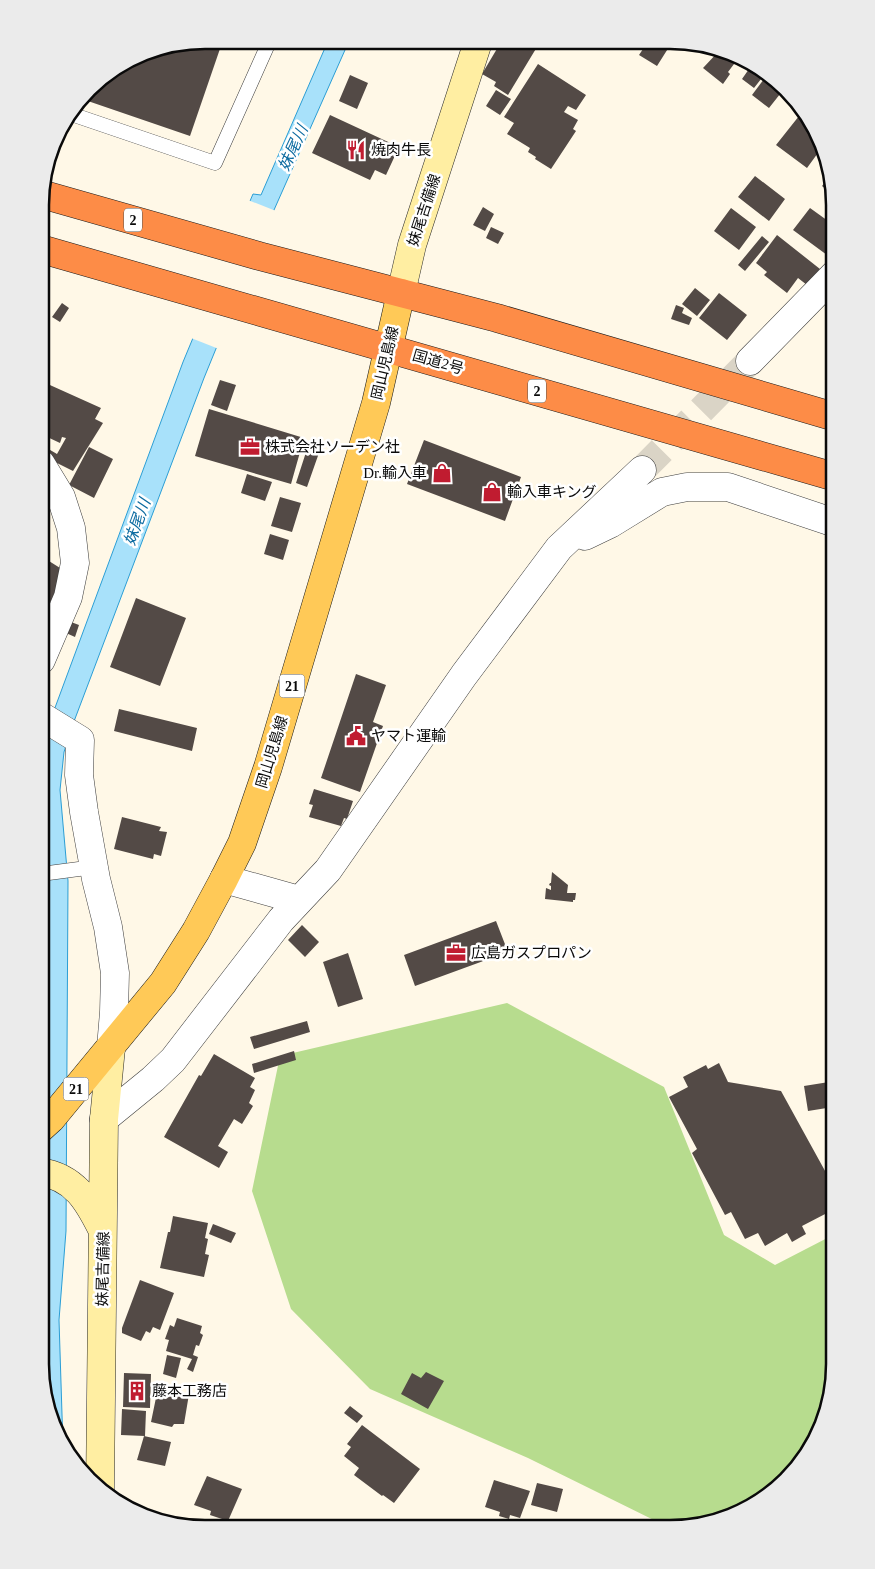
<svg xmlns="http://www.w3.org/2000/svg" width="875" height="1569" font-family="'Times New Roman','Noto Sans JP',serif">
<rect width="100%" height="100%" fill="#fff8e7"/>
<!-- forest -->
<path fill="#b7dc8e" d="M 507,1003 L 664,1087 L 724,1235 L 775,1265 L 835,1234 L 835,1273 L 832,1275 L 835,1278 L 835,1376 L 823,1427 L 801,1465 L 762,1501 L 724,1520 L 672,1529 L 528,1458 L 370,1389 L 291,1309 L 252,1191 L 280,1056 Z"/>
<!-- water -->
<path fill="#a8e1fa" stroke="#2b9ed5" d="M 328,41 L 349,41 L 258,246 L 204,378 L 73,724 L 64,752 L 60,790 L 68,881 L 66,1231 L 59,1320 L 63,1446 L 49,1418 L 40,1365 L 40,1194 L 47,889 L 41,834 L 41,750 L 46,732 L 183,362 L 247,208 L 253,194 L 261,195 Z"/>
<!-- pier -->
<path fill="#fff8e7" d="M 248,200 L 276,211 L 219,349 L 191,338 Z"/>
<!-- building -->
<path fill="#534a46" d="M 204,40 L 223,40 L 190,136 L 82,99 L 96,81 L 142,52 Z
M 501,42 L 540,42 L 508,95 L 494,86 L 496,82 L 482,74 Z
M 647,43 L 661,43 L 669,47 L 657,66 L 639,55 Z
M 719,51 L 737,60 L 728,72 L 730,74 L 723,84 L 703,68 Z
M 740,61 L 765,74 L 754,88 L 742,79 L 749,69 Z
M 538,64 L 586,95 L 576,110 L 568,106 L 564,112 L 578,120 L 573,129 L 576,131 L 551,169 L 535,159 L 536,157 L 528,152 L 530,148 L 507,134 L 514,123 L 504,117 Z
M 350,75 L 368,83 L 357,109 L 339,101 Z
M 767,75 L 779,81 L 784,89 L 769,108 L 752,95 Z
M 496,90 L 511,99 L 500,115 L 486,106 Z
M 330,115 L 399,147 L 386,175 L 375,170 L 370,180 L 312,153 Z
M 799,116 L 807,122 L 823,146 L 807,168 L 776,145 Z
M 755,176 L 785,199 L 769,221 L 738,197 Z
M 830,176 L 832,187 L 833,195 L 822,186 Z
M 483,207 L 494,214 L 485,231 L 473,225 Z
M 731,208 L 756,227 L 739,250 L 714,231 Z
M 810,208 L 835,226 L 835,245 L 827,255 L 793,230 Z
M 491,227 L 504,233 L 498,244 L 486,238 Z
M 777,235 L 820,269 L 807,285 L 798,278 L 787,293 L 764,275 L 767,272 L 756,263 Z
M 762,236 L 769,242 L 745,271 L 738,265 Z
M 695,288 L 710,300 L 697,316 L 682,304 Z
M 719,293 L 747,315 L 727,340 L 699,318 Z
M 62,303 L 69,308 L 60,322 L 52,317 Z
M 676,305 L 684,308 L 682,313 L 692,318 L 689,325 L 671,319 Z
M 220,380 L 236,385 L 227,411 L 211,405 Z
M 41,381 L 101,408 L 95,419 L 103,423 L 73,471 L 41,455 L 45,447 L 57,454 L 66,438 L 62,437 L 60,443 L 43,435 L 45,432 L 41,430 Z
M 209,409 L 304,438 L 291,484 L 195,456 Z
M 424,440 L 521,477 L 505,521 L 407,484 Z
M 308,446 L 320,450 L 307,487 L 296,483 Z
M 89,447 L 113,459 L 94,498 L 69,485 Z
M 247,474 L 272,482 L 265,501 L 241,493 Z
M 280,497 L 301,503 L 292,532 L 271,526 Z
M 270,534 L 289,540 L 283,560 L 264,554 Z
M 41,556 L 68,573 L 54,604 L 41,595 Z
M 136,598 L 186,618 L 160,686 L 110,667 Z
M 41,603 L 53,612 L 41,629 Z
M 71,622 L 79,625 L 75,637 L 66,633 Z
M 356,674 L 386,685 L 373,722 L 383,726 L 360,792 L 321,778 Z
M 119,709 L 197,728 L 192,751 L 114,731 Z
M 314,789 L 353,801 L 347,819 L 344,818 L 341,826 L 309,817 L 313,805 L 309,804 Z
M 122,817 L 161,827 L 159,831 L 167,832 L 161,856 L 154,854 L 153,859 L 114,849 Z
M 552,872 L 568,885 L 567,893 L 576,893 L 575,900 L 573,900 L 573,902 L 545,899 L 546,888 L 551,890 L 551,886 L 549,885 L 550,883 L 551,883 Z
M 496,921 L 508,952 L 415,986 L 404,955 Z
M 302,925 L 319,942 L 305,957 L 288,940 Z
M 348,953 L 363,999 L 338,1007 L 323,962 Z
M 307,1021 L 310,1032 L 254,1049 L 250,1037 Z
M 294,1051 L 296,1060 L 254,1073 L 252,1064 Z
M 214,1054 L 255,1078 L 250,1087 L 255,1090 L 249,1103 L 253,1106 L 242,1124 L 234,1119 L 218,1146 L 228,1152 L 219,1168 L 164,1137 L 199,1075 L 201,1076 Z
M 719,1063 L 728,1082 L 781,1091 L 835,1189 L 835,1218 L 832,1219 L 829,1212 L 802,1226 L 806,1234 L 792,1242 L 787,1233 L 765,1246 L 758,1233 L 745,1239 L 731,1212 L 725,1215 L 692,1153 L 697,1149 L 669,1097 L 688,1087 L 683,1077 L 706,1065 L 708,1069 Z
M 829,1082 L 833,1107 L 808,1111 L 804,1086 Z
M 173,1216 L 208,1223 L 205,1238 L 208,1239 L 205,1254 L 209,1255 L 204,1277 L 160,1268 L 168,1232 L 170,1232 Z
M 213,1224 L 236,1233 L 231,1243 L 209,1234 Z
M 140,1280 L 174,1293 L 160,1330 L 153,1327 L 150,1333 L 146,1331 L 141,1341 L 122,1333 L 122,1328 Z
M 177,1318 L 202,1326 L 200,1333 L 203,1335 L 199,1346 L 196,1345 L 193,1355 L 198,1357 L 193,1372 L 187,1369 L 192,1359 L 166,1351 L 169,1340 L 165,1339 L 170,1325 L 174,1327 Z
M 167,1355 L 181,1358 L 176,1378 L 163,1374 Z
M 426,1372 L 444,1381 L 428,1409 L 401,1394 L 412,1373 L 421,1378 Z
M 124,1373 L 151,1374 L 150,1408 L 123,1407 Z
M 158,1388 L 189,1394 L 184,1424 L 174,1424 L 172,1427 L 151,1422 Z
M 350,1406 L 363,1416 L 357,1423 L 344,1413 Z
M 122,1409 L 146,1411 L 145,1436 L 121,1435 Z
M 362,1425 L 420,1469 L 394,1503 L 383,1495 L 382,1496 L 354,1475 L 359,1468 L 344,1456 L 351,1447 L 347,1444 Z
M 144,1436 L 171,1442 L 165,1466 L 137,1460 Z
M 207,1476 L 242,1489 L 228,1521 L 210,1515 L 211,1511 L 194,1505 Z
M 494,1480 L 530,1491 L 520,1518 L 510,1515 L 509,1519 L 499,1516 L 500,1512 L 485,1507 Z
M 537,1483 L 563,1489 L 557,1512 L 531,1505 Z
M 745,1500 L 750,1507 L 732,1516 L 729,1512 Z"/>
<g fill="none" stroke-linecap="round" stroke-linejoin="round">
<!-- street-tunnel -->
<path stroke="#dad4c6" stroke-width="28" stroke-dasharray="28 14" stroke-linecap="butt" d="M 642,470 L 750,361"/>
<defs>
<path id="lane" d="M 71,114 L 215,163 L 270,40
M 41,874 L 94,867"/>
<path id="street" d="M 750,361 L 835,274
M 585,536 L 610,524 L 662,492 L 687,487 L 728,487 L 835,523
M 41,660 L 68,597 L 75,563 L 71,528 L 61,497 L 41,464
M 41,716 L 80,740 L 79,775 L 84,812 L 96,879 L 108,927 L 115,973 L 114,1012 L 111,1048
M 224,879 L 299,900
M 104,1119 L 153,1079 L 173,1060 L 281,920 L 328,870 L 464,675 L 559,548 L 642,470"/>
<path id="secondary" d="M 401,293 L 412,245 L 478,42
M 40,1172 C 75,1177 88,1201 102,1229
M 100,1491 L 104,1119 L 111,1048"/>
<path id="primary" d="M 40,1129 L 51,1119 L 163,983 L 196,931 L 224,879 L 242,843 L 268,767 L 376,403 L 401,293"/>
<path id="highway" d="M 41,194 L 259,256 L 497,318 L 835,417
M 41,249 L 835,477"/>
</defs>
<!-- lane casing -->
<use href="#lane" stroke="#3d3d3d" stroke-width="15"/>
<!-- street casing -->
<use href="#street" stroke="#3d3d3d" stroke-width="29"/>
<!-- secondary casing -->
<use href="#secondary" stroke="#2c2c2c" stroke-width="29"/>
<!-- primary casing -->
<use href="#primary" stroke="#1b1b1b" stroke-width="29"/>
<!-- highway casing -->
<use href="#highway" stroke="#1b1b1b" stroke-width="29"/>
<!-- lane -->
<use href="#lane" stroke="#fff" stroke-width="14"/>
<!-- street -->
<use href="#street" stroke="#fff" stroke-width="28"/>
<!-- secondary -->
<use href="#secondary" stroke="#ffeea2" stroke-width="28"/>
<!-- primary -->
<use href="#primary" stroke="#ffc957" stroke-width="28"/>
<!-- highway -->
<use href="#highway" stroke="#fd8c47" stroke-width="28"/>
</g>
<!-- icons -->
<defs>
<symbol id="restaurant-bare" viewBox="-9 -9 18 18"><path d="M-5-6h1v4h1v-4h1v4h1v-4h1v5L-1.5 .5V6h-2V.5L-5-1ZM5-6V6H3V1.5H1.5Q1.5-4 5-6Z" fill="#c01c30" stroke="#fff" stroke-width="2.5" paint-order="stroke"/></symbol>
<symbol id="office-bare" viewBox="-9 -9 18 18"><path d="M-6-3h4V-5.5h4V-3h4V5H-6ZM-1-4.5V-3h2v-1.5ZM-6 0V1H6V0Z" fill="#c01c30" stroke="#fff" stroke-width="2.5" paint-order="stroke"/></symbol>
<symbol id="shop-bare" viewBox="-9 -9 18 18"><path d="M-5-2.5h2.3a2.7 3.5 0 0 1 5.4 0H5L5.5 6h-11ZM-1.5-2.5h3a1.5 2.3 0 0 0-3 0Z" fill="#c01c30" stroke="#fff" stroke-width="2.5" paint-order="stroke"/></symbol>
<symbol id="civic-bare" viewBox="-9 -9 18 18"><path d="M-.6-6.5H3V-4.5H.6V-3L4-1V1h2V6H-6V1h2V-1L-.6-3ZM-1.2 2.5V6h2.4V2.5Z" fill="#c01c30" stroke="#fff" stroke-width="2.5" paint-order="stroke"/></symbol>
<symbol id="building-bare" viewBox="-9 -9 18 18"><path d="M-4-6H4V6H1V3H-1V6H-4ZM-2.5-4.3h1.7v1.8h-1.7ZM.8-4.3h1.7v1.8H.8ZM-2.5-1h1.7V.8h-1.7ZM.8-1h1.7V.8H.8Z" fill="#c01c30" stroke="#fff" stroke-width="2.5" paint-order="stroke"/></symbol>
</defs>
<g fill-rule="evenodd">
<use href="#restaurant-bare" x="342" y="136" width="28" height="28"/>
<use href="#office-bare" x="236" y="433" width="28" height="28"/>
<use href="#shop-bare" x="428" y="459" width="28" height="28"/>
<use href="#shop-bare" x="478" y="478" width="28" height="28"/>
<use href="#civic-bare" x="342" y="722" width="28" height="28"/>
<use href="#office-bare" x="442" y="939" width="28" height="28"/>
<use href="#building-bare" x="123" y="1377" width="28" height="28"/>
</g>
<g text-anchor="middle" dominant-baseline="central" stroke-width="5" stroke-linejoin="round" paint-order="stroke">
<!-- shield labels -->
<g fill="#fff" stroke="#545454" stroke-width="1">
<rect x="124" y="208.5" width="18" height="23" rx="4"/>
<rect x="528" y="379.5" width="18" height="23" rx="4"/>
<rect x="279.5" y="674.5" width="25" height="23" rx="4"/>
<rect x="63.5" y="1077.5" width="25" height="23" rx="4"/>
</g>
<g font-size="14" font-weight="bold" fill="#0a0a0a">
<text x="133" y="220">2</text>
<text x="537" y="391">2</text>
<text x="292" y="686">21</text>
<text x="76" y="1089">21</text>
</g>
<!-- poi labels -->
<g font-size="15" fill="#0a0a0a" stroke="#fff" text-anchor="start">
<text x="371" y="150">焼肉牛長</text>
<text x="265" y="447">株式会社ソーデン社</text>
<text x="427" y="473" text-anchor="end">Dr.輸入車</text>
<text x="507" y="492">輸入車キング</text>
<text x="371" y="736">ヤマト運輸</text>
<text x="471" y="953">広島ガスプロパン</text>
<text x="152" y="1391">藤本工務店</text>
</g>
<!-- street labels -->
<g font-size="15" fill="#0a0a0a" stroke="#fff">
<text transform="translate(424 210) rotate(-72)">妹尾吉備線</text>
<text transform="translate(438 362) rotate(16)">国道2号</text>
<text transform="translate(385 363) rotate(-77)">岡山児島線</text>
<text transform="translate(272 752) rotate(-73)">岡山児島線</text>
<text transform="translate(103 1269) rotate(-89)">妹尾吉備線</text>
</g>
<!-- water labels -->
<g font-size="16" font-style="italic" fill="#0e6ca1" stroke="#fff">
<text transform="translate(293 148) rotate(-65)">妹尾川</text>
<text transform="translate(137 522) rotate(-70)">妹尾川</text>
</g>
</g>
<!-- crop -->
<path d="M0 0H875V1569H0ZM205 49H670A156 156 0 0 1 826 205V1364A156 156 0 0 1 670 1520H205A156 156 0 0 1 49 1364V205A156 156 0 0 1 205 49Z" fill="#ebebeb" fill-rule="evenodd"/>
<path fill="none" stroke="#0a0a0a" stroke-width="2.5" d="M205 49H670A156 156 0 0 1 826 205V1364A156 156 0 0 1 670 1520H205A156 156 0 0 1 49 1364V205A156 156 0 0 1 205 49Z"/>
</svg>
